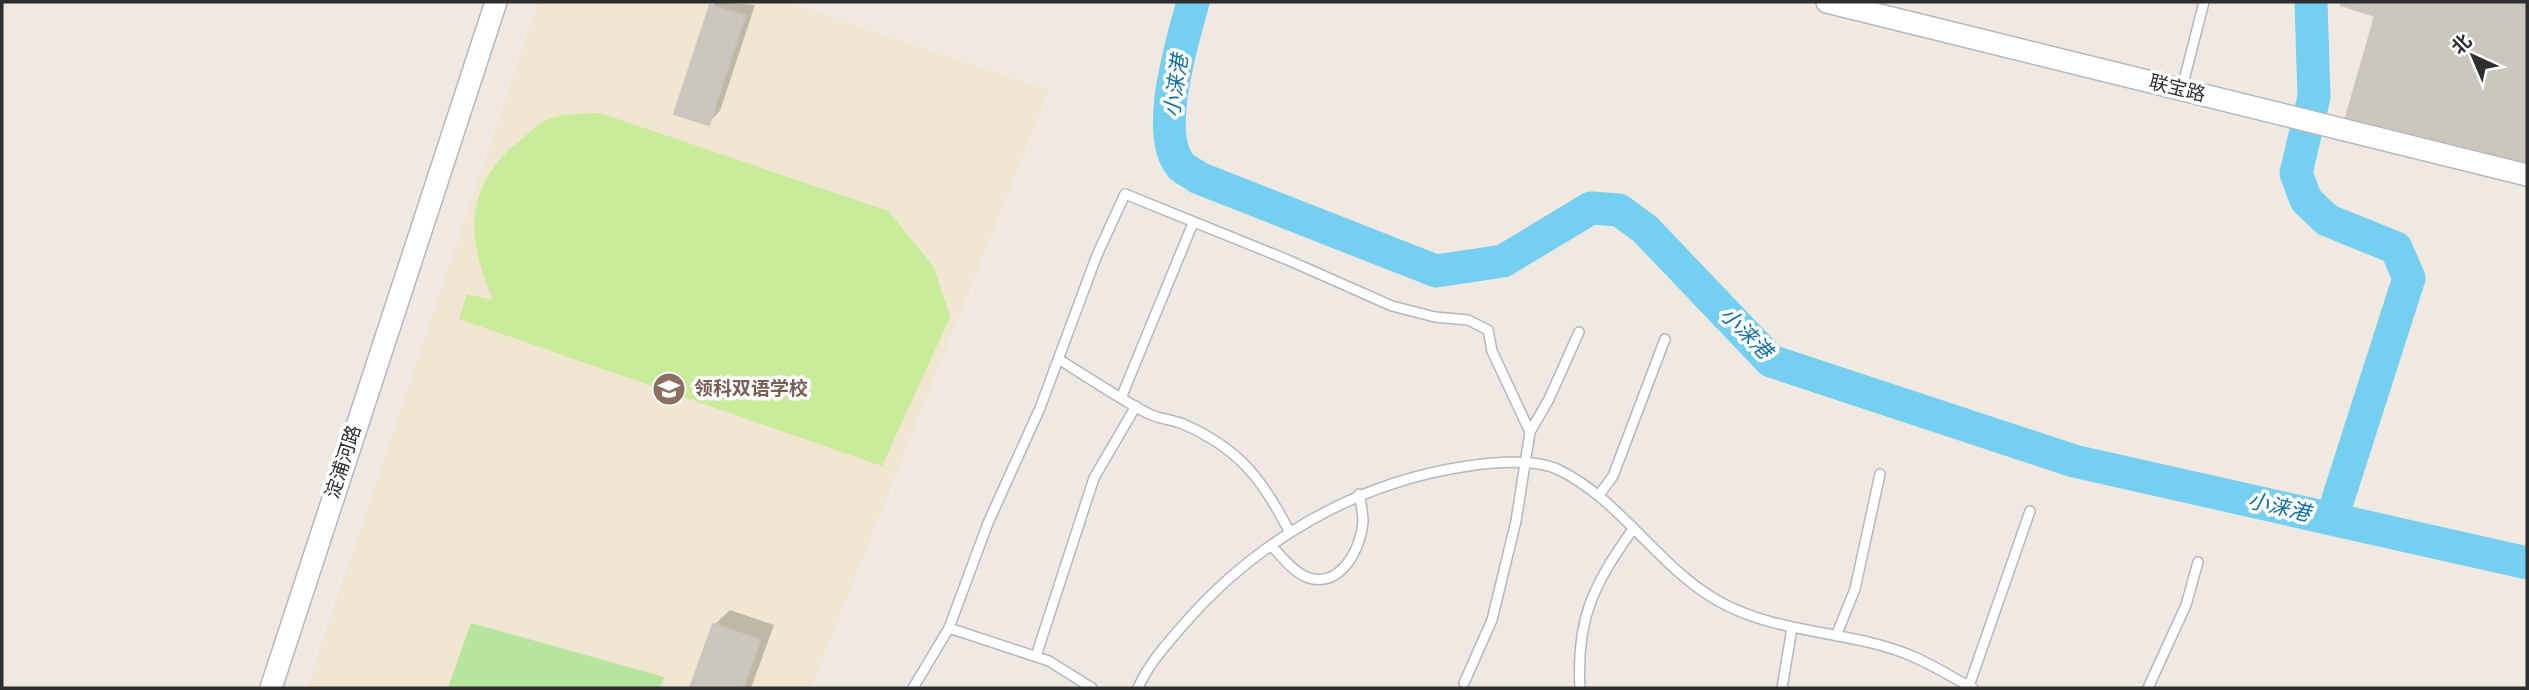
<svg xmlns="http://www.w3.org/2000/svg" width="2529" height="690" font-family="'Source Sans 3','Noto Sans SC',sans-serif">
<rect width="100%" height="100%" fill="#efe9e1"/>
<!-- education -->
<path fill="#f0e6d1" d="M 538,2 L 786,2 L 1049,90 L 811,688 L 307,688 Z"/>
<!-- green -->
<path fill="#b6e59e" d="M 471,623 L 664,677 L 660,688 L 448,688 Z"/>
<!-- pitch -->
<path fill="#c9ec9a" d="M 600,113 L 888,211 L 934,267 L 950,317 L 882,466 L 459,319 L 467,294 L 493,300 C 467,240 463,189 516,144 C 528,134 537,123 551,118 C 567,113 583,114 600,113 Z"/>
<!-- shadow -->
<path fill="#0003" d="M 716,2 L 755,5 L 720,111 L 708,123 L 712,6 Z
M 2348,2 L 2527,2 L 2527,162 L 2348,115 L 2377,15 L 2346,5 Z
M 730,610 L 774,625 L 751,688 L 692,688 L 714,625 Z"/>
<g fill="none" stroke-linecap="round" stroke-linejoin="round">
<!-- river -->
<path stroke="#75cff0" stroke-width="33" d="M 1193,2 C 1183,40 1153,133 1181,166 C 1185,170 1194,174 1199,178 L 1436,271 L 1503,261 L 1591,208 L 1619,210 L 1645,229 L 1771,361 L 2074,461 L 2527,563
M 2311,2 L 2314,97 L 2296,173 L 2306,200 L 2327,220 L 2396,248 L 2409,278 L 2332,518"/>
</g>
<!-- building -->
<path fill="#cbc7bf" stroke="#cbc5ba" stroke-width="2" d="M 2341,2 L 2527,2 L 2527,162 L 2346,117 L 2375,16 L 2341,5 Z
M 710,5 L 745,16 L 709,125 L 674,114 Z
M 713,624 L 760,640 L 743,688 L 690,688 Z"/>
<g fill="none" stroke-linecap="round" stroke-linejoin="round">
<defs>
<path id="service" d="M 2182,88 L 2204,2
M 1060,360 C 1089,378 1117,397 1147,413 C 1158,419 1171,419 1183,424 C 1238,448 1262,478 1289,531
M 1121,398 L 1193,223
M 1599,495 L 1613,476 L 1665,339
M 1271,545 C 1281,556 1294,573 1309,578 C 1341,588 1361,548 1363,522 C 1363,513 1361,503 1359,494
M 949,628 L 1049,661 L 1092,688
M 1836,636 L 1855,589 L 1880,474
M 1036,656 L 1094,478 L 1136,406
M 1464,683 L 1492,620 L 1516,521 L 1530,432 L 1549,399 L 1579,332
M 1969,686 L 2030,511
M 913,688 L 949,628 L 988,523 L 1040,408 L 1097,255 L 1125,194 L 1288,260 L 1392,306 L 1435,317 L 1468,320 L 1488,330 L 1492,351 L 1530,432
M 1138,688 C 1149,663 1166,645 1184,624 C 1257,540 1357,482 1468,466 C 1492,462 1534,459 1557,469 C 1621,499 1657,567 1720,602 C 1780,635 1850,630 1912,656 C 1933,665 1953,678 1973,688
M 1580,688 C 1576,618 1594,584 1633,529
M 1782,688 L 1792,628
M 2148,688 L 2186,605 L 2198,562"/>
<path id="tertiary" d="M 1827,2 L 2527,175
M 271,688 L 496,2"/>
</defs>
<!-- service casing -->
<use href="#service" stroke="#b4b7c1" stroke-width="12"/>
<!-- tertiary casing -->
<use href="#tertiary" stroke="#b4b7c1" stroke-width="24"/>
<!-- service -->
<use href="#service" stroke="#fff" stroke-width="9"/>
<!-- tertiary -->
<use href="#tertiary" stroke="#fff" stroke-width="21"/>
</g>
<!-- icons -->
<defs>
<symbol id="school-disc" viewBox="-11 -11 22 22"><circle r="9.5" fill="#8d6e63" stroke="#fff"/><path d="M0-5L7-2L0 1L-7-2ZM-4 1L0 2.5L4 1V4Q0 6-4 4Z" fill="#fff"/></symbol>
</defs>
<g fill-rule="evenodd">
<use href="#school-disc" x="650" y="370" width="38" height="38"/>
</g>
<g text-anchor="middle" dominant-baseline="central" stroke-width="7" stroke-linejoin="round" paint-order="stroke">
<!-- street labels -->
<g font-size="19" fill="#2e2e2e" stroke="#fff">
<text transform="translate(2177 89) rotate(14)">联宝路</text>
<text transform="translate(344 462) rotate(-72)">淀浦河路</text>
</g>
<!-- education labels -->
<g font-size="19" font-weight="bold" fill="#785e54" stroke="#fff" text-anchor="start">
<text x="694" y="389">领科双语学校</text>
</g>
<!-- water labels -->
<g font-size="21" font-style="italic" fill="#0d6fa3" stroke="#fff">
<text transform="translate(1176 86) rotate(-82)">小涞港</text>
<text transform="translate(1746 333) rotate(45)">小涞港</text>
<text transform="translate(2279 507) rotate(13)">小涞港</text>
</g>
</g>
<!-- border -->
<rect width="2529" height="690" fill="none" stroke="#2e2e2e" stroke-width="7"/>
<!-- north arrow -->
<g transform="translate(2473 56) rotate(316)" stroke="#ffffff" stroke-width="5" paint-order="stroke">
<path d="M0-5L12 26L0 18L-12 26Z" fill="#2e2e2e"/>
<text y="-10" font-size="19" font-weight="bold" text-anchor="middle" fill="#2e2e2e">北</text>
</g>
</svg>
